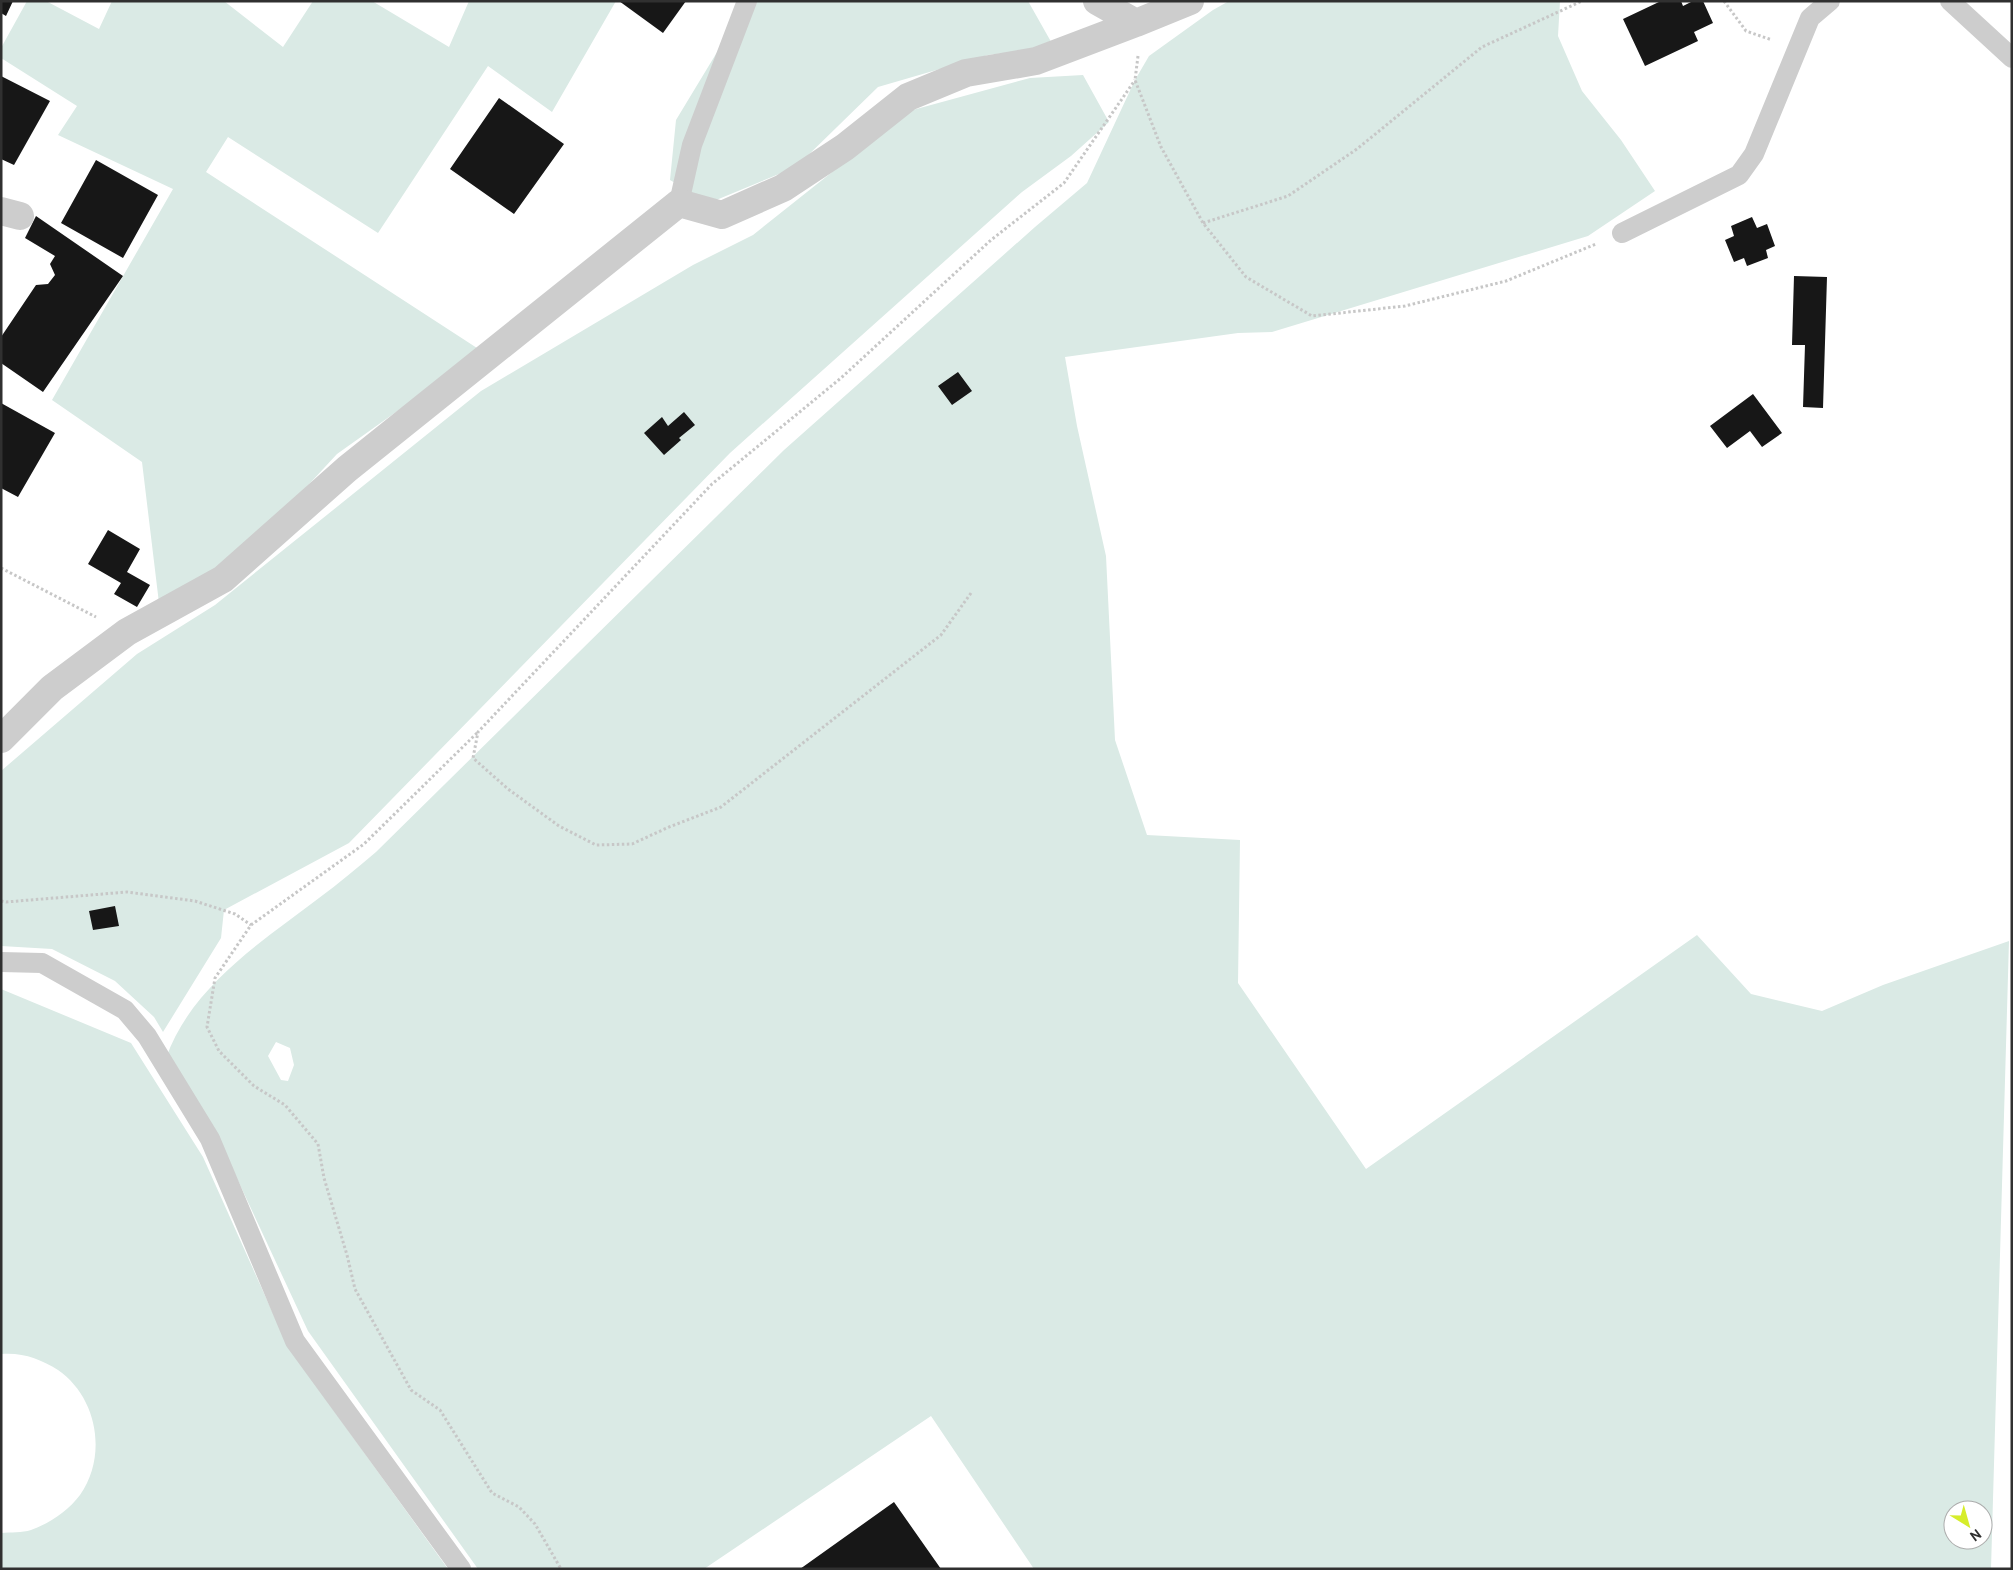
<svg xmlns="http://www.w3.org/2000/svg" width="2013" height="1570" font-family="Overpass,sans-serif">
<rect width="100%" height="100%" fill="#fff"/>
<!-- green -->
<path fill="#daeae5" fill-rule="evenodd" d="M 27,1 L 46,1 L 99,29 L 112,1 L 224,1 L 283,47 L 313,1 L 372,1 L 449,47 L 469,1 L 616,1 L 552,112 L 488,66 L 378,233 L 228,137 L 206,172 L 477,348 L 448,375 L 337,454 L 262,535 L 210,579 L 159,603 L 142,462 L 52,400 L 173,189 L 58,135 L 77,106 L 1,58 L 1,48 Z
M 748,1 L 1028,1 L 1054,47 L 988,55 L 878,87 L 796,167 L 709,203 L 670,180 L 676,120 Z
M 1229,1 L 1560,1 L 1558,36 L 1582,91 L 1621,140 L 1655,191 L 1588,236 L 1272,332 L 1238,333 L 1065,357 L 1077,426 L 1106,556 L 1115,740 L 1147,835 L 1240,840 L 1238,983 L 1366,1169 L 1697,935 L 1751,994 L 1822,1011 L 1883,985 L 2009,941 L 1991,1569 L 1034,1569 L 931,1416 L 704,1569 L 478,1569 L 308,1331 L 214,1129 L 166,1058 C 191,987 261,942 319,898 C 338,884 357,868 376,852 L 784,450 L 1035,227 L 1087,183 L 1135,80 L 1149,56 L 1213,10 ZM 276,1042 L 290,1048 L 294,1065 L 288,1081 L 281,1080 L 268,1056 ZM 1953,1510 L 1983,1510 L 1983,1540 L 1953,1540 Z
M 1083,75 L 1109,122 L 1071,156 L 1022,192 L 730,453 L 349,843 L 224,910 L 221,938 L 163,1032 L 154,1017 L 115,981 L 52,949 L 1,946 L 1,771 L 137,654 L 215,605 L 481,391 L 693,265 L 753,235 L 909,111 L 1030,78 Z
M 1,989 L 131,1043 L 203,1157 L 288,1347 L 448,1569 L 1,1569 L 1,1533 C 11,1532 22,1533 31,1530 C 50,1523 68,1511 80,1495 C 108,1455 97,1397 58,1370 C 41,1359 22,1352 1,1354 Z"/>
<!-- building -->
<path fill="#171717" d="M 1,1 L 13,1 L 6,16 L 1,13 Z
M 619,1 L 686,1 L 663,33 Z
M 1661,1 L 1681,1 L 1683,6 L 1693,1 L 1703,1 L 1713,23 L 1694,32 L 1698,41 L 1645,66 L 1623,19 Z
M 1,76 L 50,101 L 14,165 L 1,159 Z
M 499,98 L 564,144 L 514,214 L 450,169 Z
M 96,160 L 158,195 L 123,258 L 61,223 Z
M 36,216 L 123,276 L 43,392 L 1,363 L 1,337 L 36,285 L 48,284 L 55,275 L 50,264 L 55,256 L 25,238 Z
M 1752,217 L 1757,228 L 1767,224 L 1775,246 L 1766,250 L 1768,258 L 1747,266 L 1744,258 L 1734,262 L 1725,240 L 1734,236 L 1731,226 Z
M 1794,276 L 1827,277 L 1823,408 L 1803,407 L 1805,345 L 1792,345 Z
M 958,372 L 972,391 L 952,405 L 938,386 Z
M 1753,394 L 1782,433 L 1762,447 L 1750,431 L 1727,448 L 1710,426 Z
M 1,403 L 55,433 L 18,497 L 1,488 Z
M 684,412 L 695,425 L 679,438 L 681,440 L 664,455 L 644,433 L 662,417 L 668,426 Z
M 108,530 L 140,549 L 127,572 L 150,585 L 137,607 L 114,594 L 121,583 L 88,564 Z
M 115,906 L 119,926 L 93,930 L 89,911 Z
M 894,1502 L 941,1569 L 800,1569 Z"/>
<g fill="none" stroke-linecap="round" stroke-linejoin="round">
<!-- path -->
<path stroke="#c7c7c7" stroke-width="3" stroke-dasharray="2.5 2.5" stroke-linecap="butt" d="M 1724,1 L 1746,31 L 1772,40
M 1138,56 L 1135,80 L 1161,147 L 1203,223 L 1246,277 L 1312,316 L 1405,306 L 1506,281 L 1596,244
M 1203,223 L 1288,196 L 1357,149 L 1482,47 L 1582,1
M 1,568 L 96,617
M 971,593 L 941,635 L 721,807 L 669,827 L 632,844 L 596,845 L 559,826 L 508,789 L 473,758 L 478,732 L 712,484 L 841,378 L 991,240 L 1064,183 L 1135,80
M 477,733 L 364,844 L 251,925 L 215,978 L 207,1027 L 219,1051 L 254,1086 L 285,1105 L 318,1144 L 324,1178 L 347,1255 L 355,1289 L 411,1390 L 440,1410 L 492,1493 L 519,1507 L 535,1524 L 561,1569
M 1,901 L 6,902 L 127,892 L 195,901 L 235,914 L 251,925"/>
<!-- service -->
<path stroke="#cdcdcd" stroke-width="20" d="M 1950,1 L 2012,58
M 679,203 L 692,145 L 747,1
M 1622,233 L 1739,175 L 1754,154 L 1810,18 L 1830,1
M 1,962 L 42,963 L 125,1010 L 147,1036 L 210,1139 L 295,1341 L 461,1569"/>
<!-- minor -->
<path stroke="#cdcdcd" stroke-width="28" d="M 1097,1 L 1136,23 L 1190,1
M 1,211 L 20,216
M 1,739 L 52,688 L 127,632 L 223,579 L 347,469 L 679,203 L 722,215 L 783,188 L 845,147 L 908,97 L 966,73 L 1036,61 L 1136,23"/>
</g>
<!-- border -->
<rect width="2013" height="1570" fill="none" stroke="#303030" stroke-width="5"/>
<!-- north arrow -->
<g transform="translate(1968 1525) rotate(143)"><circle r="24" fill="#ffffff" stroke="#acacac"/>
<path d="M0-4L9 19L0 12L-9 19Z" fill="#d6ed2b"/>
<text y="-8" font-size="14" font-weight="bold" text-anchor="middle" fill="#303030">N</text>
</g>
</svg>
